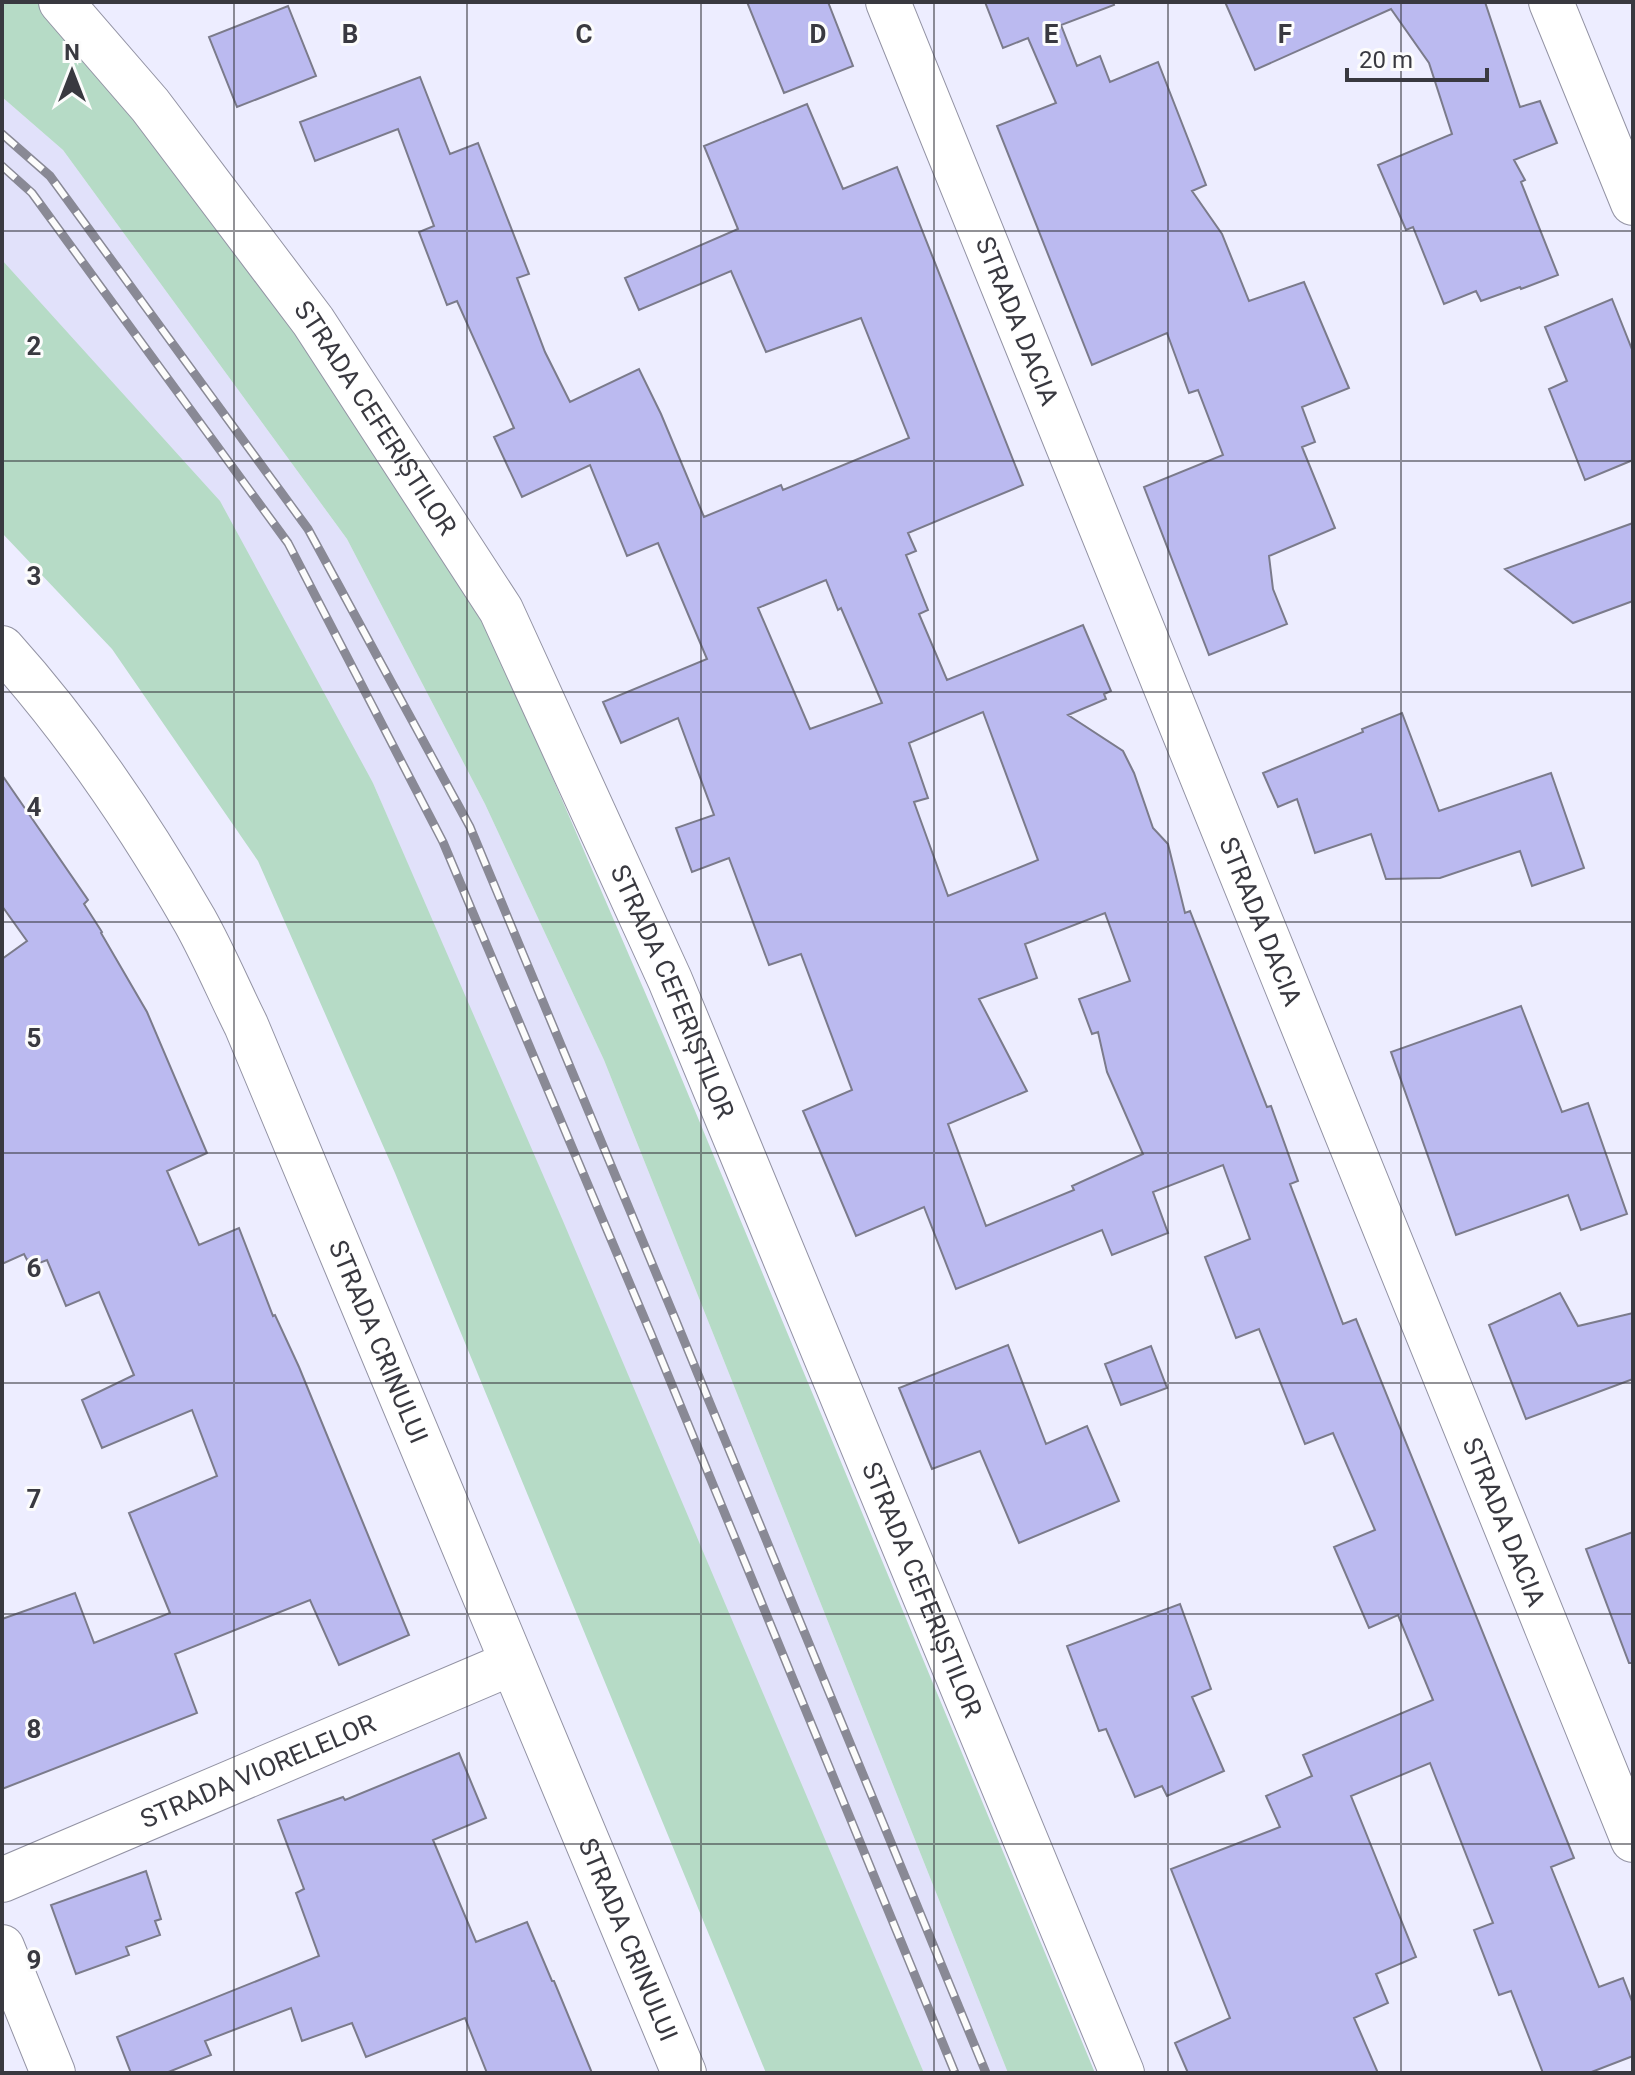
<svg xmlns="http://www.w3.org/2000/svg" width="1635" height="2075" font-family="Roboto,sans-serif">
<rect width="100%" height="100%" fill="#ededff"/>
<!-- built -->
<path fill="#e1e1fa" d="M 2,97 L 63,150 L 347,539 L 485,804 L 604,1060 L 1008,2073 L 924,2073 L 373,783 L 2,295 Z"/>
<!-- green -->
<path fill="#b6dbc6" d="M 2,2 L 47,2 L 450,540 L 666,1041 L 1095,2073 L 1008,2073 L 604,1060 L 485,804 L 347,539 L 63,150 L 2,97 Z
M 2,260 L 220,501 L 373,783 L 563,1221 L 924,2073 L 766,2073 L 395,1173 L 258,861 L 112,649 L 2,533 Z"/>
<!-- building -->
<path fill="#bbbaf0" stroke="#7b7b8b" stroke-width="2" fill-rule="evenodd" d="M 747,2 L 828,2 L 853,66 L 784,93 Z
M 985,2 L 1113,2 L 1114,5 L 1061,25 L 1077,66 L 1100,56 L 1110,82 L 1158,62 L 1206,185 L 1192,191 L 1222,234 L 1249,301 L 1304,282 L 1349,388 L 1302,407 L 1315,442 L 1302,447 L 1335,528 L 1269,556 L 1273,589 L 1287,624 L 1209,655 L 1144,487 L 1223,455 L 1198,390 L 1189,393 L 1167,333 L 1092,365 L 997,126 L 1056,103 L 1028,38 L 1003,48 Z
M 1225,2 L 1485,2 L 1520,107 L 1540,101 L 1557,143 L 1514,160 L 1525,180 L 1521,182 L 1558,275 L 1521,289 L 1520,287 L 1481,301 L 1476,291 L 1444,304 L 1413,227 L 1406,230 L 1378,165 L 1452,134 L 1429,63 L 1391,9 L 1255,70 Z
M 288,6 L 316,76 L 237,107 L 209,37 Z
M 420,77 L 450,154 L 478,143 L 529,274 L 517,278 L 545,352 L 570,402 L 639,369 L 661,414 L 704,517 L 781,485 L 783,490 L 909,438 L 861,318 L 766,352 L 731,271 L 639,310 L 625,278 L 738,229 L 704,146 L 807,104 L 843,189 L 897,167 L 1023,485 L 908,533 L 916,551 L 906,555 L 928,610 L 919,614 L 947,680 L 1083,625 L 1111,691 L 1104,694 L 1106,699 L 1068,715 L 1123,751 L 1134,773 L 1153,828 L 1168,844 L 1185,913 L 1190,911 L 1267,1107 L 1271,1106 L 1298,1181 L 1290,1184 L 1343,1324 L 1356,1319 L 1574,1858 L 1551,1867 L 1599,1987 L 1623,1978 L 1633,2004 L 1633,2056 L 1589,2073 L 1543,2073 L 1511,1991 L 1499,1995 L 1474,1930 L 1493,1923 L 1430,1763 L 1351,1796 L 1416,1957 L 1376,1974 L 1388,2003 L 1354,2018 L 1378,2073 L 1188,2073 L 1175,2043 L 1230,2018 L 1171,1869 L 1280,1827 L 1266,1796 L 1312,1776 L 1303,1755 L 1433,1700 L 1398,1615 L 1369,1628 L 1334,1547 L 1375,1530 L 1333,1433 L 1305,1444 L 1259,1329 L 1236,1338 L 1205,1257 L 1250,1239 L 1223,1165 L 1153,1192 L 1168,1233 L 1112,1255 L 1102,1230 L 956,1289 L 924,1207 L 856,1236 L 803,1111 L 852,1090 L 801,954 L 769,965 L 729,858 L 692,872 L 676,828 L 714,815 L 678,718 L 621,743 L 603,702 L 707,659 L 658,543 L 627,556 L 590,465 L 522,497 L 494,437 L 514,428 L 457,301 L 447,305 L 419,232 L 434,226 L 398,129 L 315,161 L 300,122 ZM 826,580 L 838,610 L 841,608 L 882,703 L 810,729 L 758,608 ZM 983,712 L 1038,860 L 948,896 L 914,802 L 928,798 L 909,743 ZM 1105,913 L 1130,981 L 1079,999 L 1092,1034 L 1098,1032 L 1107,1072 L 1143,1154 L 1072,1186 L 1074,1190 L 986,1226 L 948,1124 L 1027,1091 L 979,999 L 1037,978 L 1025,944 Z
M 1612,299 L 1633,352 L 1633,460 L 1585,480 L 1549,389 L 1567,381 L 1545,327 Z
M 1633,523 L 1633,601 L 1573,623 L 1505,569 Z
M 1402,713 L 1439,811 L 1551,773 L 1584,868 L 1532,886 L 1520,851 L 1440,878 L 1386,879 L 1371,834 L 1315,853 L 1297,799 L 1278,807 L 1263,773 L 1363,732 L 1362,729 Z
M 2,775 L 88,900 L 84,904 L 102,932 L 101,933 L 147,1012 L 207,1153 L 167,1171 L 199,1245 L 239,1228 L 273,1316 L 275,1315 L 299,1367 L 409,1635 L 339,1665 L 310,1600 L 175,1654 L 197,1713 L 2,1789 L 2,1619 L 75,1593 L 94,1643 L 170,1613 L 129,1513 L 217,1476 L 192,1410 L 102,1448 L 82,1400 L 134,1375 L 99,1292 L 66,1306 L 47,1260 L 34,1265 L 31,1258 L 27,1260 L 24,1254 L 2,1264 L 2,959 L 27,941 L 2,906 Z
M 1521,1006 L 1562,1112 L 1588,1103 L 1627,1214 L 1581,1230 L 1568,1195 L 1456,1235 L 1391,1052 Z
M 1560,1293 L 1578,1326 L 1633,1313 L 1633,1379 L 1526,1419 L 1489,1325 Z
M 1008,1345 L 1046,1444 L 1087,1426 L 1119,1501 L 1019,1543 L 980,1451 L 932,1469 L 899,1388 Z
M 1151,1346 L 1167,1388 L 1121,1405 L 1105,1364 Z
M 1633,1532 L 1633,1663 L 1629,1663 L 1586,1549 Z
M 1180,1604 L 1211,1689 L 1192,1697 L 1224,1771 L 1167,1796 L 1162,1786 L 1135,1797 L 1106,1729 L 1099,1731 L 1067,1646 Z
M 459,1753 L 486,1818 L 433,1840 L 476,1942 L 527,1922 L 552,1981 L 554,1981 L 592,2073 L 487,2073 L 465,2018 L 366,2057 L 352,2023 L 302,2041 L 291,2008 L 205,2041 L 211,2055 L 166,2073 L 131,2073 L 117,2037 L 319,1956 L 296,1893 L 304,1889 L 278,1820 L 343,1797 L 345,1800 Z
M 146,1871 L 161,1919 L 155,1921 L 160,1935 L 126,1947 L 129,1955 L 76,1974 L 51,1905 Z"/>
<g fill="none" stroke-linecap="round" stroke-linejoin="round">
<defs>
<g id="minor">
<path id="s1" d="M 61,2 L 150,105 L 313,321 L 501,610 L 670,980 L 1122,2073"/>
<path id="s2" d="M 888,2 L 1633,1840"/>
<path d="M 1551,2 L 1633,203"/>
<path id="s3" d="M 2,648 C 75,729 141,827 195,921 C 214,955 229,991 246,1025 L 684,2073"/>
<path id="s4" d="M 2,1880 L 512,1663"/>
<path d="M 2,1947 L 53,2073"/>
</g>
</defs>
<!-- minor casing -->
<use href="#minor" stroke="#9393a4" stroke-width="46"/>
<!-- minor -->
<use href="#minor" stroke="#fff" stroke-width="44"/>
<defs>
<path id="rail" d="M 2,134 L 50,176 L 308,529 L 470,827 L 676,1321 L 986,2073
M 2,166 L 32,193 L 288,543 L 443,842 L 651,1334 L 955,2073"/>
</defs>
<!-- rail casing -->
<use href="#rail" stroke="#898995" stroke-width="9"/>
<!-- rail -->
<use href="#rail" stroke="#fcfcfc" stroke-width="6" stroke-dasharray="18" stroke-linecap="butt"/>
</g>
<!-- grid -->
<path fill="none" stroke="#393940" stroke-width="2" stroke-opacity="0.55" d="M 234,2 L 234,2073M 467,2 L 467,2073M 701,2 L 701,2073M 934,2 L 934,2073M 1168,2 L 1168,2073M 1401,2 L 1401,2073M 2,231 L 1633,231M 2,461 L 1633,461M 2,692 L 1633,692M 2,922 L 1633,922M 2,1153 L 1633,1153M 2,1383 L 1633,1383M 2,1614 L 1633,1614M 2,1844 L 1633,1844"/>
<g text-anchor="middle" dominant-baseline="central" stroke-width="6" stroke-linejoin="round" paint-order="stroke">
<!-- street labels -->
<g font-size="26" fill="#393940" stroke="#fcfcfc">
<text stroke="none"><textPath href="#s2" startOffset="344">STRADA DACIA</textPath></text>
<text stroke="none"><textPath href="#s1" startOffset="522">STRADA CEFERIȘTILOR</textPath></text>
<text stroke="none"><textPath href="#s2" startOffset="992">STRADA DACIA</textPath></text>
<text stroke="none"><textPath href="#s1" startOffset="1170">STRADA CEFERIȘTILOR</textPath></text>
<text stroke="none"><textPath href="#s3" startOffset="794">STRADA CRINULUI</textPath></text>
<text stroke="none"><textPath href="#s2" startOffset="1640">STRADA DACIA</textPath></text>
<text stroke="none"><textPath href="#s1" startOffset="1818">STRADA CEFERIȘTILOR</textPath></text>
<text stroke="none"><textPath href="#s4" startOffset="278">STRADA VIORELELOR</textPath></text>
<text stroke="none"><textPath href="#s3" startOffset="1442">STRADA CRINULUI</textPath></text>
</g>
</g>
<g font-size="26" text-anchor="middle" font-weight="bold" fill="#393940" stroke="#fcfcfc" stroke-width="6" stroke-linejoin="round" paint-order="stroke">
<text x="350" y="43">B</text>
<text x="584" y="43">C</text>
<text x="818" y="43">D</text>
<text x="1051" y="43">E</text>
<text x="1285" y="43">F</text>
<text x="34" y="355">2</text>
<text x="34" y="585">3</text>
<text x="34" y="816">4</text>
<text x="34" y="1047">5</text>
<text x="34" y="1277">6</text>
<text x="34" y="1508">7</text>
<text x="34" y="1738">8</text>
<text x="34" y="1969">9</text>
</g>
<!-- border -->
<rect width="1635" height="2075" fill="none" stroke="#393940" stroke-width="8"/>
<!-- north arrow -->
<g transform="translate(72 72)" stroke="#fcfcfc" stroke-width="6" paint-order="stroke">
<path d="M0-6L14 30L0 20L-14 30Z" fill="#393940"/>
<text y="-12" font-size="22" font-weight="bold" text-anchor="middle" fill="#393940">N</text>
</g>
<!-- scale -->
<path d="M1347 68v12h140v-12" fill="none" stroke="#393940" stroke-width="4"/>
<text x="1359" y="68" font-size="24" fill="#393940" stroke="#fcfcfc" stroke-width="6" paint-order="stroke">20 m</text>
</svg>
